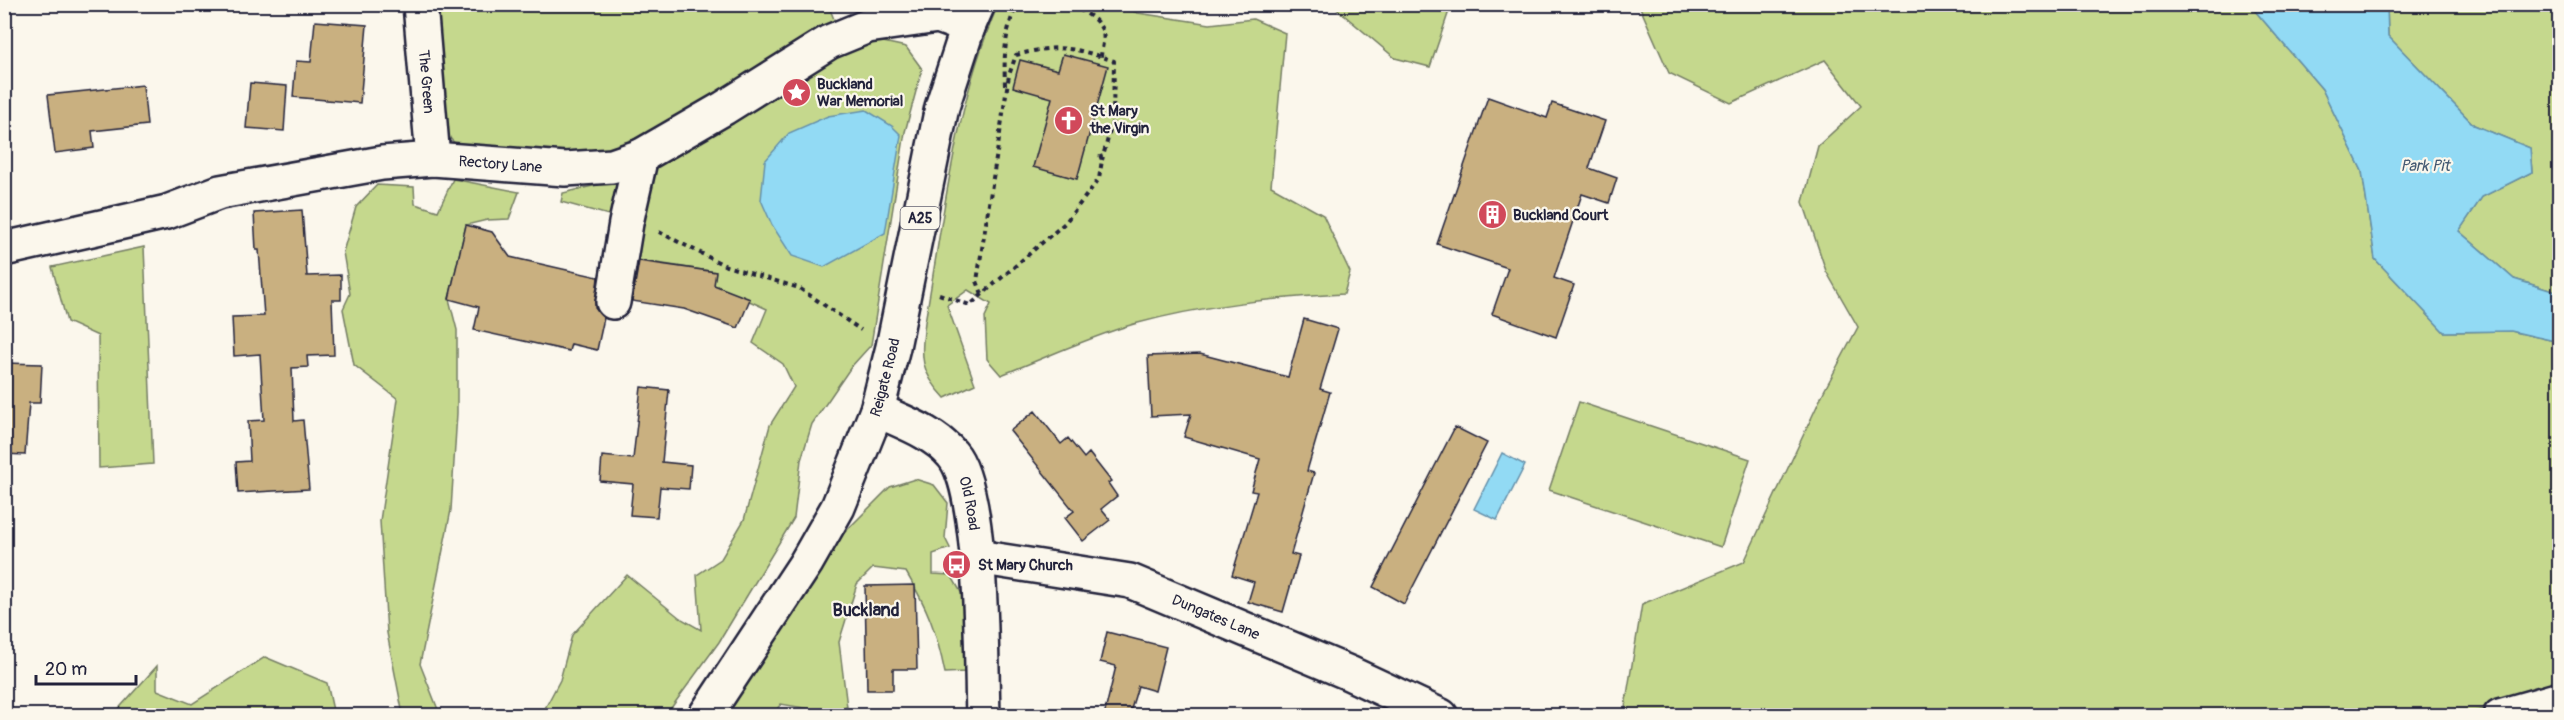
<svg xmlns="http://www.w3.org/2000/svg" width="2564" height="720" font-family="Pangolin,sans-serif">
<rect width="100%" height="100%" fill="#fbf7ec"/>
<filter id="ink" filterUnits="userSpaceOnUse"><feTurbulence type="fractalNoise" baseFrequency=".0167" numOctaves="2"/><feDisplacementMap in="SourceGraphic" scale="12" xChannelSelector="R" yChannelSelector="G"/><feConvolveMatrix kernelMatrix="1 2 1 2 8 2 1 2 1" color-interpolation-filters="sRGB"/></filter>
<g filter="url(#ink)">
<!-- green -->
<path fill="#c5d88d" stroke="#747d64" stroke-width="1.5" d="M 828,4 L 835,22 L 699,108 L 611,154 L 462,151 L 447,135 L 432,5 Z
M 2493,4 L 2559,10 L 2559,293 L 2514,279 L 2459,231 L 2482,197 L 2532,172 L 2530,148 L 2474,125 L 2388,36 L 2387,5 Z
M 998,5 L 1114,5 L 1138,13 L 1210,24 L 1253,19 L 1285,33 L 1271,186 L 1323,215 L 1350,272 L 1344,294 C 1272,298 1204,305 1134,324 C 1089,337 1045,358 1001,375 L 987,359 L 985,317 L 991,304 L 968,290 L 947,305 L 975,384 L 945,398 C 919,371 921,357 925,322 C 944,216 955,104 998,5 Z
M 1332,5 L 1451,5 L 1430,67 L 1395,58 Z
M 1639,5 L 2250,5 L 2322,89 L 2362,171 L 2375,259 L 2444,332 L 2511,331 L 2559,342 L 2559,688 L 2459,716 L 1633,716 L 1625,707 L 1642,604 L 1744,562 L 1824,391 L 1858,327 L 1826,271 L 1803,202 L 1818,146 L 1861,106 L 1825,60 L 1731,103 L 1669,73 Z
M 879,41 L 906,47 L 922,69 L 905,132 L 871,345 L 851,367 L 812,424 L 801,460 L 794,518 L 719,642 L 666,715 L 541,716 L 560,680 L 572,635 L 627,575 L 680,618 L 701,630 L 697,575 L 721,559 L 744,520 L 770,425 L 794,387 L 783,364 L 753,343 L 767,309 L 714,285 L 715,272 L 631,259 L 638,223 L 561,202 L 563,193 L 626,178 L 846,51 Z
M 453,179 L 519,192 L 509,219 L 487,220 L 466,225 L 449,299 L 457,330 L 457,413 L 451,510 L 420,664 L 439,712 L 467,712 L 471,715 L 403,715 L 387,633 L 380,521 L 398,399 L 354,365 L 343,309 L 350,294 L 343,252 L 356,207 L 377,185 L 414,187 L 415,204 L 438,211 Z
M 144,247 L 153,464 L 99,468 L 98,336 L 67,322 L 52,267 Z
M 1579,402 L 1750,459 L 1721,547 L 1549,490 Z
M 915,479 L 934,485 L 948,503 L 945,538 L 950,548 L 933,554 L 933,574 L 951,575 L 962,594 L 965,672 L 945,673 C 936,630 928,609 906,572 L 873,568 L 857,584 L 839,642 L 847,707 L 821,711 L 781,704 L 772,715 L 722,716 L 761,664 L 794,607 L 841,536 L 890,487 Z
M 265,657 L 327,683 L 334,715 L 113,715 L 157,666 L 157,690 L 192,704 Z"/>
<!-- water -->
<path fill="#92daf4" stroke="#6590aa" stroke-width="1.5" d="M 2250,5 L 2387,5 L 2388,36 L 2474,125 L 2530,148 L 2532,172 L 2482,197 L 2459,231 L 2514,279 L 2559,293 L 2559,342 L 2511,331 L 2444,332 L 2375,259 L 2362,171 L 2322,89 Z
M 866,110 L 892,126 L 901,135 L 885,233 L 824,267 L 792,256 L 772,225 L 761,200 L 765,161 L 789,133 L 828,116 Z
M 1502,453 L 1525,465 L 1497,520 L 1474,509 Z"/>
<!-- building -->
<path fill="#c9b080" stroke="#22223b" stroke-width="1.5" d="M 315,21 L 367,25 L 360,103 L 293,97 L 296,61 L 311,62 Z
M 1063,54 L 1108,66 L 1077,179 L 1033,167 L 1052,98 L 1013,87 L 1020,60 L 1058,70 Z
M 250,83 L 287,86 L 284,131 L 246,128 Z
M 143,85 L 147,125 L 92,131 L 94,148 L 55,153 L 48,95 Z
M 1488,97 L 1547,118 L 1552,103 L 1605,121 L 1589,168 L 1617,178 L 1609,203 L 1582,194 L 1554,278 L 1574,285 L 1556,337 L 1492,314 L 1508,268 L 1437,244 Z
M 302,210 L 307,276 L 341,275 L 341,300 L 332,300 L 334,355 L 307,356 L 308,367 L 292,368 L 294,421 L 303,420 L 309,489 L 238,493 L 236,462 L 250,461 L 248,421 L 264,420 L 260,354 L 234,356 L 232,317 L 264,316 L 259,250 L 256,250 L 254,213 Z
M 466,225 L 492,232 L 510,257 L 598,277 L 595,308 L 604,318 L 597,350 L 571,344 L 569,351 L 474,330 L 479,307 L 449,299 Z
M 639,261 L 716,272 L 714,285 L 750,299 L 738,328 L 684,309 L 632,301 Z
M 1304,319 L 1338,329 L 1320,389 L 1330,392 L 1307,471 L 1314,473 L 1291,554 L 1299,556 L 1283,612 L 1248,602 L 1254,582 L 1232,575 L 1257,492 L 1251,491 L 1260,459 L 1184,437 L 1191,414 L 1151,416 L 1148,356 L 1200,354 L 1288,377 Z
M 4,363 L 42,364 L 40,403 L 29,403 L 25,455 L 4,454 Z
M 641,387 L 669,390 L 662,462 L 691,465 L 689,489 L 660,487 L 657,517 L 630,515 L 633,484 L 600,481 L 602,456 L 633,459 Z
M 1035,411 L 1061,444 L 1068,438 L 1084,458 L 1089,453 L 1111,481 L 1108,483 L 1117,496 L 1101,509 L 1110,520 L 1083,541 L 1065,518 L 1074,511 L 1010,431 Z
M 1455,427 L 1487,443 L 1404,604 L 1373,587 Z
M 915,585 L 917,669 L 893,669 L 893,690 L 867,690 L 865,586 Z
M 1107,632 L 1166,647 L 1155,691 L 1138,686 L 1129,716 L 1104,716 L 1116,666 L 1100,662 Z"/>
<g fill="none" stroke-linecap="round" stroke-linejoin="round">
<defs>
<g id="minor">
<path id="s1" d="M 420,4 L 433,159"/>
<path id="s2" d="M 4,249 L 167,212 L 220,192 L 382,163 L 433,159 L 565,169 L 612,166 L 641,156 L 724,108 L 829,42 L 868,26 L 938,16 L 968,27"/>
<path d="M 613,302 L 626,223 L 641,156"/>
<path id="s3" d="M 877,410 C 902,422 933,432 952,454 C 984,489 981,662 983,716"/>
<path id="s4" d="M 977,557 L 1130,581 L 1349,673 L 1441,716"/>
<path d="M 2500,716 L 2560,699"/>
</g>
<g id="major">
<path id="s5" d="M 705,716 L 806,563 L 838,507 L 877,410 L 893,347 L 942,107 L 968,27 L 978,4"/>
</g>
</defs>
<!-- minor casing -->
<use href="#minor" stroke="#22223b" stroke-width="38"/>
<!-- major casing -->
<use href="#major" stroke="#22223b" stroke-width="38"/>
<!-- path -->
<path stroke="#22223b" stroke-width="4" stroke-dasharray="4.5 4.5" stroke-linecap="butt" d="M 787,4 L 818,10
M 1062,4 C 1076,6 1100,18 1103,33 C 1105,39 1101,50 1101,57
M 1005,85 C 1004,58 1004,29 1018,4
M 659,232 L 726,266 L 799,288 L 861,330
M 939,294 L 970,305 L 1065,223 L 1099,179 L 1102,160 L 1099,152
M 982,294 L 977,281 L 1009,75 L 1016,55 C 1059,44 1073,47 1114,61 L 1113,120 L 1102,160"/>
<!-- minor -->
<use href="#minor" stroke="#fbf7ec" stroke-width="33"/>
<!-- major -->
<use href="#major" stroke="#fbf7ec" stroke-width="33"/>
</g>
</g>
<!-- icons -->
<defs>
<symbol id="sight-disc" viewBox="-11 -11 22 22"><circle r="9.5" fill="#d1495b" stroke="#fbf7ec"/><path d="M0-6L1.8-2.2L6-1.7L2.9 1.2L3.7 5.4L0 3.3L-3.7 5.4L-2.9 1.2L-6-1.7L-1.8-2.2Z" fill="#fff"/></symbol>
<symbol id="church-disc" viewBox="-11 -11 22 22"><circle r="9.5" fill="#d1495b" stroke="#fbf7ec"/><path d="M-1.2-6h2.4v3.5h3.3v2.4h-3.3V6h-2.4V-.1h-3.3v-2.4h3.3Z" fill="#fff"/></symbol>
<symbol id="building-disc" viewBox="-11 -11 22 22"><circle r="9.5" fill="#d1495b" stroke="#fbf7ec"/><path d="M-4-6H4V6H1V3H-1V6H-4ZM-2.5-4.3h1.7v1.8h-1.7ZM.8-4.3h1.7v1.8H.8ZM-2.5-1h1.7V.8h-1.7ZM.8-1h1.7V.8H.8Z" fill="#fff"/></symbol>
<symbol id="bus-disc" viewBox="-11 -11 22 22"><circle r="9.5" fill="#d1495b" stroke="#fbf7ec"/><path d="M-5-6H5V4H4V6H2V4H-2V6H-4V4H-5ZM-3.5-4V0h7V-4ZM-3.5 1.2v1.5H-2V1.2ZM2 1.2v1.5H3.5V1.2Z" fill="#fff"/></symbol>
</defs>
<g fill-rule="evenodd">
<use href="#sight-disc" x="780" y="76" width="33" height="33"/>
<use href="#church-disc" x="1052" y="104" width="33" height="33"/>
<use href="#building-disc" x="1476" y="198" width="33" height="33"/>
<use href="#bus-disc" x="940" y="548" width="33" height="33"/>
</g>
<g text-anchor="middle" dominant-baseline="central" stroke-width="4.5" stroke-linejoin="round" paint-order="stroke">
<!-- shield labels -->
<rect fill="#fbf7ec" stroke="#636270" stroke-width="1.5" x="900.5" y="207" width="39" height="22" rx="4.5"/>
<g font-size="14" font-weight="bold" fill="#22223b">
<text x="920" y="218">A25</text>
</g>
<!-- street labels -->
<g font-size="15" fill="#22223b" stroke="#fbf7ec">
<text stroke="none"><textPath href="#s1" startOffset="78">The Green</textPath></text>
<text stroke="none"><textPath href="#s2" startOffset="507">Rectory Lane</textPath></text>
<text stroke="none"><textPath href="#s5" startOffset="386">Reigate Road</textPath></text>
<text stroke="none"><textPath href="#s3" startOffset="141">Old Road</textPath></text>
<text stroke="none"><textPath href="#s4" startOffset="248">Dungates Lane</textPath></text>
</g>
<!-- poi labels -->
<g font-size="15" font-weight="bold" fill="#22223b" stroke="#fbf7ec" text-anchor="start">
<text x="817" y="84">Buckland<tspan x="817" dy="17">War Memorial</tspan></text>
<text x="1090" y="111">St Mary<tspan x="1090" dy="17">the Virgin</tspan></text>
<text x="1513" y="215">Buckland Court</text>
<text x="978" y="565">St Mary Church</text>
</g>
<!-- water labels -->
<g font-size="16" font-style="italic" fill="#445972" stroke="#fbf7ec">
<text x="2425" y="166">Park Pit</text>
</g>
<!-- quarter labels -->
<g font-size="18" font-weight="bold" fill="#22223b" stroke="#fbf7ec">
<text x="866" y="610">Buckland</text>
</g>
</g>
<!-- margin -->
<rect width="2564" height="720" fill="none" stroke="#fbf7ec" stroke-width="24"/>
<rect x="12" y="12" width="2540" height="696" fill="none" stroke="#22223b" stroke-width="2" filter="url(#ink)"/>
<!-- scale -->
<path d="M36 675v9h100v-9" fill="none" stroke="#22223b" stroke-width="3"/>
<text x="45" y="675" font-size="18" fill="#22223b" stroke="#fbf7ec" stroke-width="4.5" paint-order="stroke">20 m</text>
</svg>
